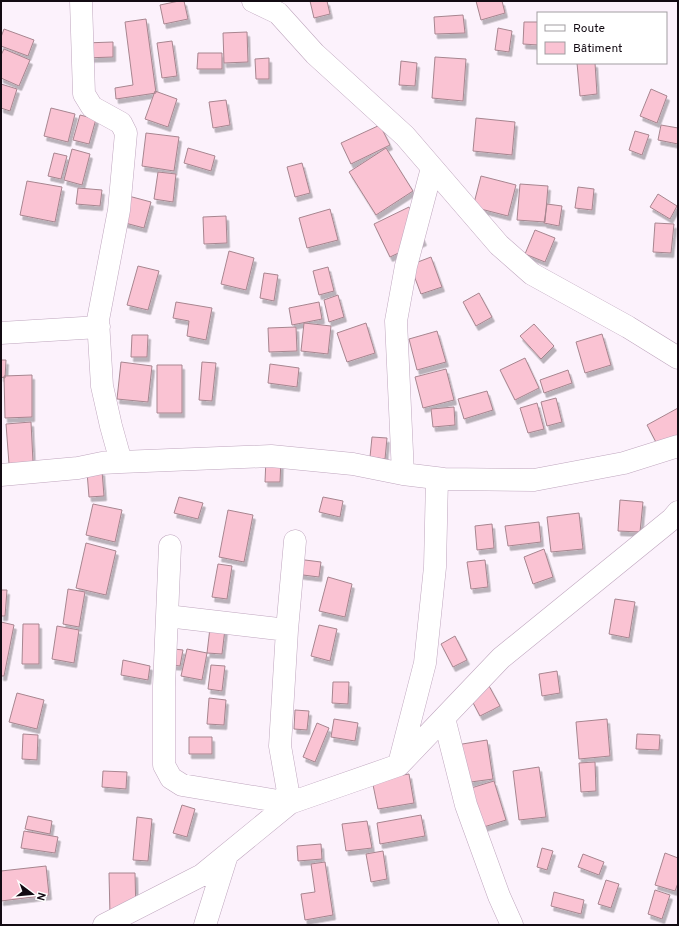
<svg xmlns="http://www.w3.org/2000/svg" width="679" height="926" font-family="Overpass,sans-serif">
<defs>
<filter id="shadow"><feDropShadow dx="2.5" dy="4.5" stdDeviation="0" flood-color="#0004"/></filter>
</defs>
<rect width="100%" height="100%" fill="#fcf2fc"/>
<!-- building -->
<path fill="#fac3d3" stroke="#a7858f" filter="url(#shadow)" d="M 179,1 L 184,1 L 188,19 L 164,24 L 160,5 Z
M 310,1 L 327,1 L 330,14 L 314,18 Z
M 476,1 L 502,1 L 505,13 L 481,20 Z
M 463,15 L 465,33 L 435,34 L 434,17 Z
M 146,19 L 156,93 L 116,99 L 115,88 L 133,85 L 125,22 Z
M 524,22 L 538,22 L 538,45 L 523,44 Z
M 498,28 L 512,31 L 509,52 L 495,50 Z
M 4,29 L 34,40 L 28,56 L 1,46 L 1,37 Z
M 247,32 L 248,62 L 224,63 L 223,33 Z
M 172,41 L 177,76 L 162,78 L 157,43 Z
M 113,42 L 113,57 L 84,58 L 84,43 Z
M 4,49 L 30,60 L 19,86 L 1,78 L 1,55 Z
M 198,53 L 222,53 L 222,69 L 197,69 Z
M 435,57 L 466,59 L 463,101 L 432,98 Z
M 269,58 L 269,79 L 256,79 L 255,59 Z
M 401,61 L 417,63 L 415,86 L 399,85 Z
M 577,63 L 595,63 L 597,94 L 580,96 Z
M 1,84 L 17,89 L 10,111 L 1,108 Z
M 651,89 L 667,96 L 657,123 L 640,116 Z
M 155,91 L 177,99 L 168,127 L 145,119 Z
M 226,100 L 230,125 L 213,128 L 209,102 Z
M 51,108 L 75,114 L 68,142 L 44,136 Z
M 80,115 L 96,119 L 89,144 L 73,140 Z
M 476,118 L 515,122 L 512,155 L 473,151 Z
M 380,125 L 390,145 L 351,164 L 341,143 Z
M 661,125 L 678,128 L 678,144 L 658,140 Z
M 635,131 L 649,135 L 642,155 L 629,150 Z
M 146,133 L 179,137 L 174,171 L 142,166 Z
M 188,148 L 215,156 L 211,171 L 184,163 Z
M 386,148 L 413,191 L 376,215 L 349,172 Z
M 72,149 L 90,154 L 82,185 L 64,180 Z
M 54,153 L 67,156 L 61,179 L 48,176 Z
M 302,163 L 310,193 L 295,197 L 287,167 Z
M 158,172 L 176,174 L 173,202 L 154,199 Z
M 481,176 L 516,185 L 508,216 L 473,207 Z
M 27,181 L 62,187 L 55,222 L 20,215 Z
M 520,184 L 548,186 L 545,222 L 517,220 Z
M 578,187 L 594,189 L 592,210 L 575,208 Z
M 78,188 L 102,190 L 100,206 L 76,204 Z
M 121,194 L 151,202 L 144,228 L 114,220 Z
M 658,194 L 677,206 L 670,219 L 650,207 Z
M 547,204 L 562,206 L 559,226 L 544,223 Z
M 409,207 L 424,241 L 390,257 L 374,224 Z
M 330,209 L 338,240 L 307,248 L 299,218 Z
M 226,216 L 227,243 L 204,244 L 203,217 Z
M 655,223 L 674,224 L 671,253 L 653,252 Z
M 535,230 L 555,238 L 545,262 L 525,254 Z
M 229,251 L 254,258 L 246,290 L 221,284 Z
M 431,257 L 442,287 L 421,294 L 410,265 Z
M 138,266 L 159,271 L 148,310 L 127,305 Z
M 328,267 L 334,291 L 319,295 L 313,271 Z
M 264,273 L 278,275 L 274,301 L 260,298 Z
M 479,293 L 492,317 L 476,326 L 463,302 Z
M 338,295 L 344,317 L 329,322 L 324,300 Z
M 176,302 L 212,308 L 206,340 L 187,336 L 189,321 L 173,318 Z
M 319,302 L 322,319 L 292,325 L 289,308 Z
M 304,323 L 331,326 L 328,354 L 301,351 Z
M 366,323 L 375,353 L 347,362 L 337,333 Z
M 534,324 L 554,346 L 541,359 L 520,336 Z
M 296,327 L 297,351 L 269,352 L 268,328 Z
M 437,331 L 446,362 L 417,370 L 409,339 Z
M 602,334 L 611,365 L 585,373 L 576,342 Z
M 132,335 L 148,335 L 147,357 L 131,357 Z
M 525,358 L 539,388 L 515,400 L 500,370 Z
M 1,360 L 6,360 L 5,378 L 1,377 Z
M 121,362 L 152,366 L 148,402 L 117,399 Z
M 202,362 L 216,363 L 212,401 L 199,400 Z
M 270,364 L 299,368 L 297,387 L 268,383 Z
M 157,365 L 182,365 L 182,413 L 157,413 Z
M 446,369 L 454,400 L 423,408 L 415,377 Z
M 568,370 L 572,383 L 544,393 L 540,380 Z
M 32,375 L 32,417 L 5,418 L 4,376 Z
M 487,391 L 493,410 L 464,419 L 458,399 Z
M 556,398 L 562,422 L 547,426 L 541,402 Z
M 537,403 L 544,429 L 528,433 L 520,408 Z
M 454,407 L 455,425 L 433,427 L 431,409 Z
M 678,408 L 678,435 L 658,446 L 647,425 Z
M 31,422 L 33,462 L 9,464 L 6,424 Z
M 372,437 L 387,438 L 385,459 L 370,457 Z
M 266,458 L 281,459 L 280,482 L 265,482 Z
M 102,471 L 104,496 L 89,497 L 87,472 Z
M 179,497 L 203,503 L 198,519 L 174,513 Z
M 323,497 L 343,501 L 340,517 L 319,512 Z
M 620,500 L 643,502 L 640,532 L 618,531 Z
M 93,504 L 122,510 L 115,542 L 86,535 Z
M 228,510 L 253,515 L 244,562 L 219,557 Z
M 579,513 L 583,549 L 551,552 L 547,517 Z
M 539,522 L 541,542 L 508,546 L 505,526 Z
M 492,524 L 494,548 L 477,550 L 475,526 Z
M 86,543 L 116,551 L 106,595 L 76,588 Z
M 544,549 L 553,577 L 533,584 L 524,557 Z
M 297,559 L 321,562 L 319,577 L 295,574 Z
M 485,560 L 488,587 L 471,589 L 467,562 Z
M 218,564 L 232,566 L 227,599 L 212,597 Z
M 328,577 L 352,584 L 345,617 L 319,611 Z
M 68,589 L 85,592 L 79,627 L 63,624 Z
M 1,590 L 7,590 L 5,616 L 1,616 Z
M 615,599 L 635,602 L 629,638 L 609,634 Z
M 1,622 L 14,625 L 4,676 L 1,676 Z
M 23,624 L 39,624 L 39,664 L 22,664 Z
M 319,625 L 337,629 L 330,661 L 311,656 Z
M 57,626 L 79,630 L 74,663 L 52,659 Z
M 210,628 L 225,629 L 222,654 L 207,653 Z
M 455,636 L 467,660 L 453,667 L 441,644 Z
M 166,648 L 183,650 L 180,666 L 164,664 Z
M 187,649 L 207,653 L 202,680 L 181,676 Z
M 123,660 L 150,666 L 148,680 L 121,675 Z
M 211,665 L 225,666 L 222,691 L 208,689 Z
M 557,671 L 560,693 L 542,696 L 539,674 Z
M 333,682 L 349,682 L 348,704 L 332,703 Z
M 488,684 L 500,706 L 480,716 L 469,695 Z
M 17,693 L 44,700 L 37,729 L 9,722 Z
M 209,698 L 226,700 L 224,725 L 207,724 Z
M 295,710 L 309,711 L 307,730 L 294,729 Z
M 334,719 L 358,723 L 355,741 L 331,737 Z
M 607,719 L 610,756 L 579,759 L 576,722 Z
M 317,723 L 329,728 L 315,762 L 303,757 Z
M 23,734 L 38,735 L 37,760 L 22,759 Z
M 637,734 L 660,735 L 659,750 L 636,749 Z
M 189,737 L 212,737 L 212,754 L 189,754 Z
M 487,740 L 493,779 L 456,784 L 450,746 Z
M 595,762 L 596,791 L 581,792 L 579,763 Z
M 539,767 L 546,817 L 519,820 L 513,771 Z
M 103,771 L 127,772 L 126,789 L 102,787 Z
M 409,774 L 414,803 L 378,809 L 372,780 Z
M 494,781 L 506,820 L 471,831 L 458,792 Z
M 182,805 L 195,809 L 187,837 L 173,833 Z
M 421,815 L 425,836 L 380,844 L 377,823 Z
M 28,816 L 52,821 L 50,834 L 25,829 Z
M 137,817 L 152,819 L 148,861 L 133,860 Z
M 367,821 L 372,848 L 346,851 L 342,824 Z
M 24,831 L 58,837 L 55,853 L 21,848 Z
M 321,844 L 322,859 L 298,861 L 297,846 Z
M 542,848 L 553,851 L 547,870 L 537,867 Z
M 383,851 L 387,879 L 371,882 L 366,854 Z
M 665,853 L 678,858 L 678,883 L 675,891 L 655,885 Z
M 583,854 L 604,862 L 599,875 L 578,867 Z
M 325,862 L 333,915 L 305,920 L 301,894 L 315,892 L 311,864 Z
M 46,866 L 49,895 L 1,901 L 1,871 Z
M 109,873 L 135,873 L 136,914 L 110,915 Z
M 606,880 L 619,884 L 611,908 L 598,904 Z
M 655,890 L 670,895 L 662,919 L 648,914 Z
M 554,892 L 584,900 L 581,914 L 551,906 Z"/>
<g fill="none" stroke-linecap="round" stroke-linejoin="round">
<defs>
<path id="minor" d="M 81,1 L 84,94 L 92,107 L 121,123 L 126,133 L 119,210 L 98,320 L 102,386 L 111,426 L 121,462
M 253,1 L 278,13 L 315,54 L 405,136 L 499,245 L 532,274 L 628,327 L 678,358
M 1,333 L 99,327
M 403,474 L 444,479 L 534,480 L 624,463 L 678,446
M 1,475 L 78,468 L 102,463 L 121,462 L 271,456 L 353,464 L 403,474 L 396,321 L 406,266 L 432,168
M 170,546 L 164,686 L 164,765 L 171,778 L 182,785 L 290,803 L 280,746 L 287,630 L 295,541
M 167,616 L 287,630
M 444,718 L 466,805 L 499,896 L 512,925
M 399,764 L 425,663 L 435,567 L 437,479
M 104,925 L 202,875 L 290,803 L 399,765 L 501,658 L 672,519 L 678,512
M 205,925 L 227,855"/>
</defs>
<!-- minor casing -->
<use href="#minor" stroke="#bfa6be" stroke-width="23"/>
<!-- minor -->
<use href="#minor" stroke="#fff" stroke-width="22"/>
</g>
<!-- border -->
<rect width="679" height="926" fill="none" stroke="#130b13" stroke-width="4"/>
<!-- legend -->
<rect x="537" y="12" width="130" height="52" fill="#ffffff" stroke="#a19da1"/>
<rect x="545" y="25" width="20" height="6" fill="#ffffff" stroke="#a19da1"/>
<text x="573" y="32" font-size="12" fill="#130b13">Route</text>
<rect x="545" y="42" width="20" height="12" fill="#fac3d3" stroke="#a19da1"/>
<text x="573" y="52" font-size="12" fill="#130b13">Bâtiment</text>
<!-- north arrow -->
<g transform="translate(32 894) rotate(106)" stroke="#ffffff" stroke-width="3" paint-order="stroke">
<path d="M0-3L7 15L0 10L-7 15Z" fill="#130b13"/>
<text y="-6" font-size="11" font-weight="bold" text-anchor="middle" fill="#130b13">N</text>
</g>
</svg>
